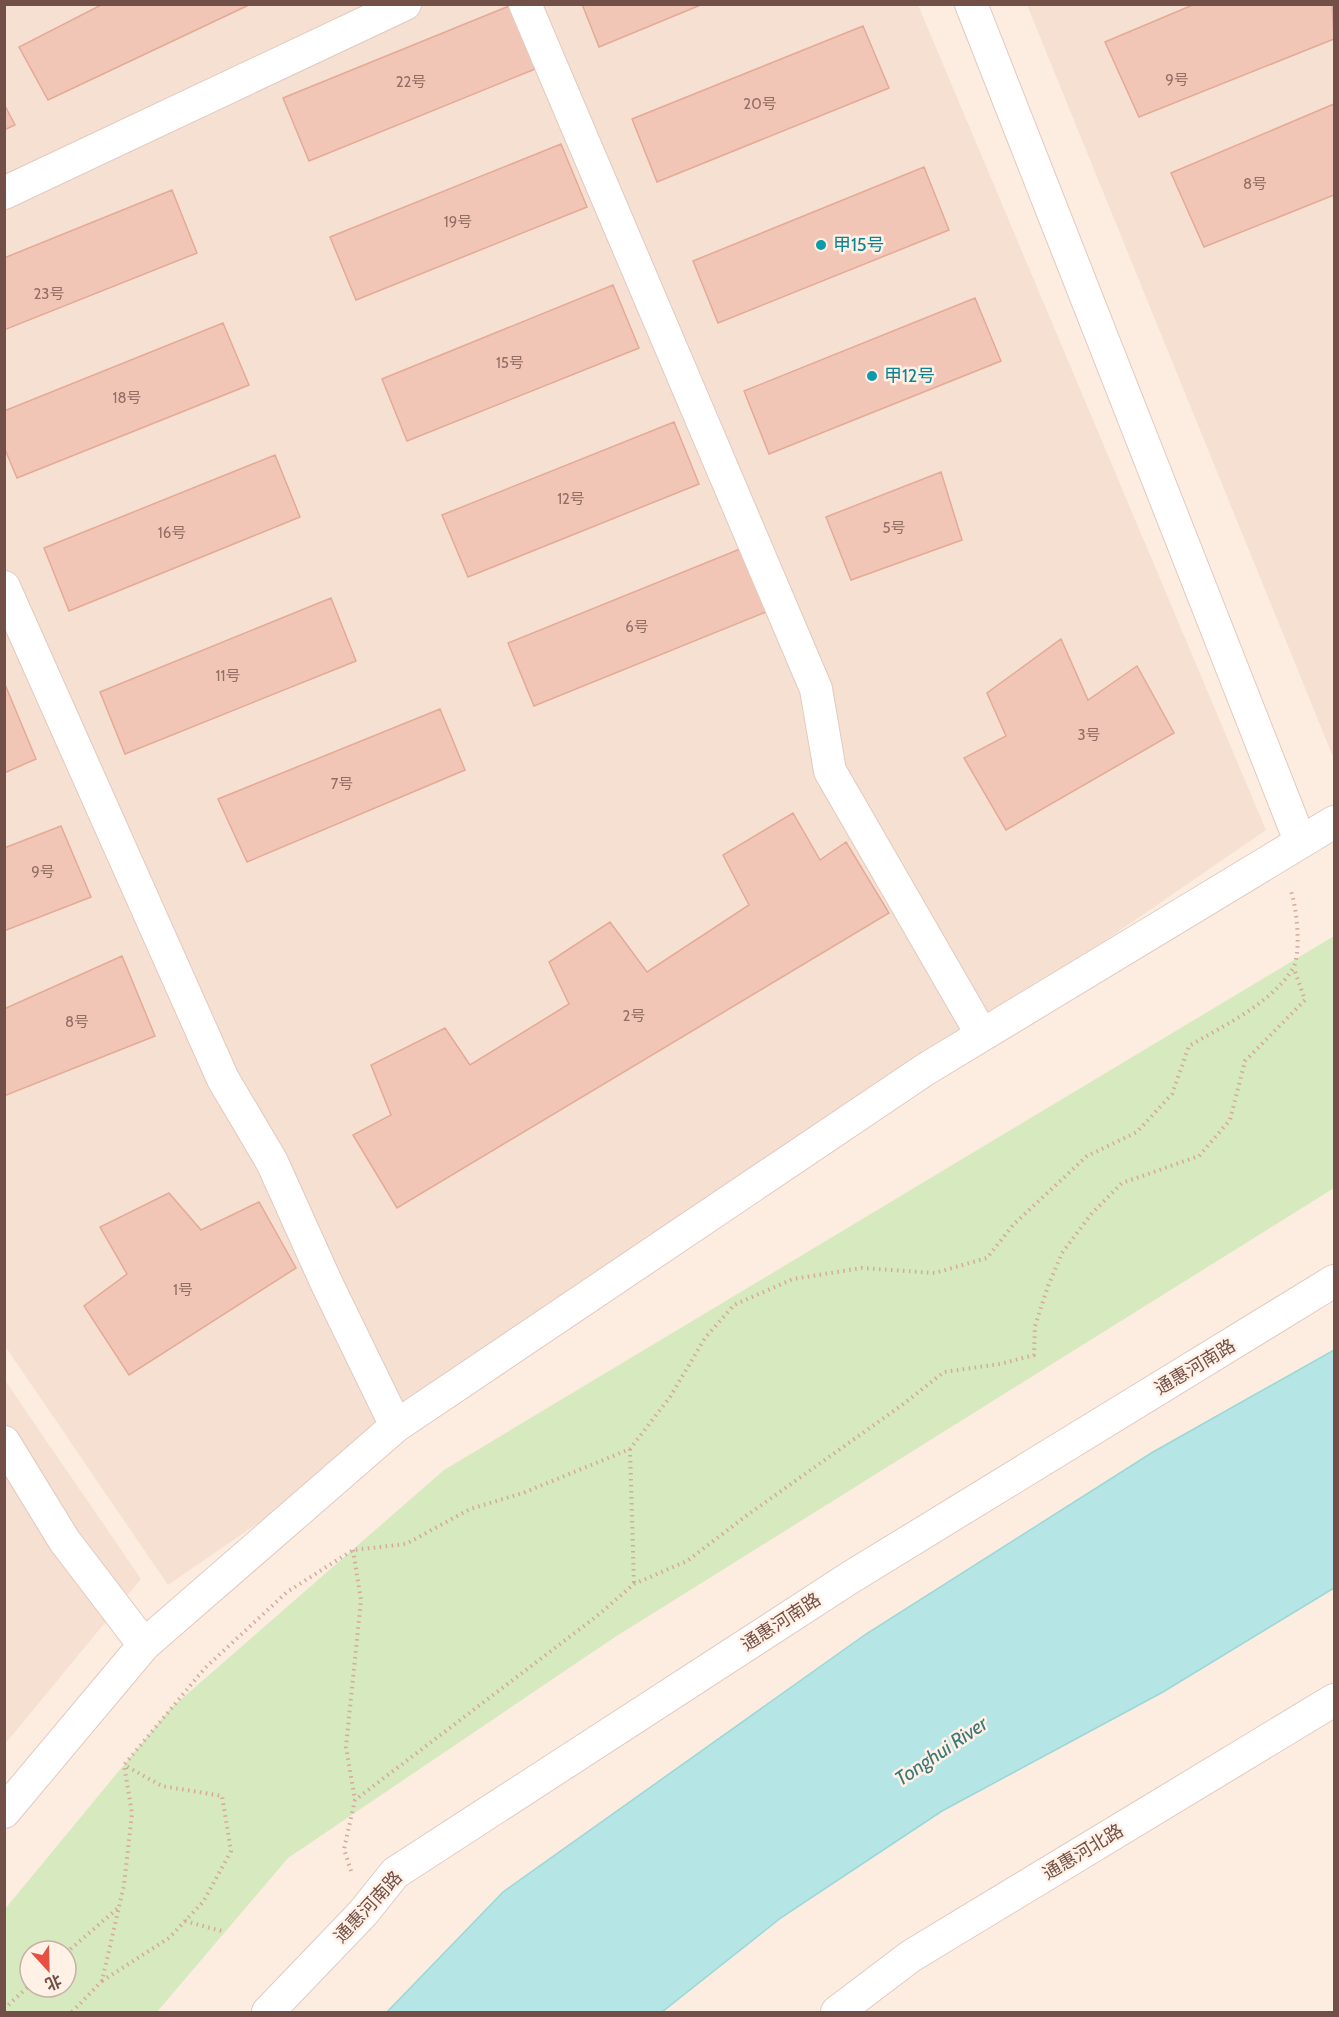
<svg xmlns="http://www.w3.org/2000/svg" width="1339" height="2017" font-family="Cabin,'Noto Sans SC',sans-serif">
<rect width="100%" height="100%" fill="#fcede0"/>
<!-- residential -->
<path fill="#f6e0d1" d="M 4,5 L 918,5 L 1266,830 L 168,1585 L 5,1346 Z
M 1027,5 L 1334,5 L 1334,759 Z
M 4,1379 L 141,1579 L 5,1744 L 4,1744 Z"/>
<!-- green -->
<path fill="#d6e9bf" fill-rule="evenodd" d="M 1334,936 L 1334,1188 L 615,1637 L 288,1858 L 157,2012 L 5,2012 L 5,1909 L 170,1709 L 444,1470 ZM 30,1951 L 66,1951 L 66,1987 L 30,1987 Z"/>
<!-- water -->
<path fill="#b5e5e5" stroke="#9bd7d7" stroke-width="1.5" d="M 1334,1350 L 1334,1588 L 1163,1692 L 942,1811 L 782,1917 L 662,2012 L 387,2012 L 503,1892 L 866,1634 L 1153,1452 Z"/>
<!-- building -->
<path fill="#f2c6b7" stroke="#e4a997" stroke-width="1.5" d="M 103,4 L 251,4 L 48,100 L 19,47 Z
M 514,4 L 540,67 L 309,161 L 283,98 Z
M 582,4 L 703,4 L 599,47 Z
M 1195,4 L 1332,4 L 1334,39 L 1139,117 L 1105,42 Z
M 863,26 L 889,88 L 657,182 L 632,119 Z
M 4,104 L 15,125 L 4,130 Z
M 1334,104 L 1334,195 L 1204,247 L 1171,173 Z
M 561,144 L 587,207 L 356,300 L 330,237 Z
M 924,167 L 949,230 L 718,323 L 693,261 Z
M 172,190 L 197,253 L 4,330 L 4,258 Z
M 613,285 L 639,348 L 407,441 L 382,379 Z
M 975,298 L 1001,361 L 769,454 L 744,391 Z
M 223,323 L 249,385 L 17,478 L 4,447 L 4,411 Z
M 674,422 L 699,484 L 468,577 L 442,515 Z
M 275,455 L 300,517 L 69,611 L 44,548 Z
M 941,472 L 962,540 L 851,580 L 826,517 Z
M 740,549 L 766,612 L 534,706 L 508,643 Z
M 331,598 L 356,661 L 125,754 L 100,692 Z
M 1061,639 L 1088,700 L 1137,666 L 1174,733 L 1006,830 L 964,758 L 1006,736 L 987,693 Z
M 4,682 L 36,759 L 4,773 Z
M 440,709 L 465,770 L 247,862 L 218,799 Z
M 793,813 L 820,860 L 846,842 L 889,913 L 397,1208 L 353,1135 L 391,1115 L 371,1065 L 445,1028 L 470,1065 L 569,1004 L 549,962 L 610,922 L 647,972 L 749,905 L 723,855 Z
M 61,826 L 91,897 L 4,931 L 4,848 Z
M 122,956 L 155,1036 L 4,1096 L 4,1009 Z
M 169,1193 L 201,1230 L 259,1202 L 296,1268 L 129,1375 L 84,1306 L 127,1274 L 100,1227 Z"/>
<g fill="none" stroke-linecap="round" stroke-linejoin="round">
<defs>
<path id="minor" d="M 525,4 L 816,689 L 830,771 L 982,1035
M 971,4 L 1300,841
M 4,193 L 405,4
M 4,587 L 223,1079 L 272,1162 L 326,1282 L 396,1426
M 4,1442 L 64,1540 L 144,1645
M 4,1812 L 144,1645 L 396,1426 L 926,1069 L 1334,822
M 268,2012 L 363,1913 L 395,1873 L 851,1577 L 1334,1281
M 837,2012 L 911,1956 L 1334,1700"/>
</defs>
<!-- minor casing -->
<use href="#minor" stroke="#e2cabf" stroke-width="34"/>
<!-- path -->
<path stroke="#d6a99b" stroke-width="4" stroke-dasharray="1.5 4.5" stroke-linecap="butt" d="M 630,1449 L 634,1584
M 353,1550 L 361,1600 L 346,1747 L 355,1800
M 351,1871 L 344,1849 L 355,1800 L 597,1616 L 634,1584 L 687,1561 L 746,1516 L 902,1405 L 944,1372 L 1000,1364 L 1034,1355 L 1035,1326 L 1048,1286 L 1062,1253 L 1092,1213 L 1122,1183 L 1199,1156 L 1230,1120 L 1245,1061 L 1305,1000 L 1294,969
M 185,1921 L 225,1932
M 66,1953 L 118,1908
M 102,1981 L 169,1938 L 203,1902 L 231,1851 L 222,1796 L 162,1786 L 124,1765
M 4,2009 L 30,1985
M 72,2012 L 102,1981 L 124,1885 L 132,1813 L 124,1765 L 205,1668 L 287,1592 L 353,1550 L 406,1544 L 470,1509 L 523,1493 L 630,1449 L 670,1397 L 705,1338 L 734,1305 L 793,1279 L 862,1268 L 935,1273 L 987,1258 L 1013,1225 L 1087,1156 L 1137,1132 L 1172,1094 L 1189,1046 C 1223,1026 1270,1004 1292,970 C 1302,956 1297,905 1290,889"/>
<!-- minor -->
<use href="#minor" stroke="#fff" stroke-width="32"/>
</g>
<!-- markers -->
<g fill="#0f9aa8" stroke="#fff1e6" stroke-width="2">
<circle cx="821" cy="245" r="6"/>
<circle cx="872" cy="376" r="6"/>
</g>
<g text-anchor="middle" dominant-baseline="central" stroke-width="5" stroke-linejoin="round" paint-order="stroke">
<!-- number labels -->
<g font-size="15" fill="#936e63">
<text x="1177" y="80">9号</text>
<text x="411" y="82">22号</text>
<text x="760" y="104">20号</text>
<text x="1255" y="184">8号</text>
<text x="458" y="222">19号</text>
<text x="49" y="294">23号</text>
<text x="510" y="363">15号</text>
<text x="127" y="398">18号</text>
<text x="571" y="499">12号</text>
<text x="894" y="528">5号</text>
<text x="172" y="533">16号</text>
<text x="637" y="627">6号</text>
<text x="228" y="676">11号</text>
<text x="1089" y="735">3号</text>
<text x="342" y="784">7号</text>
<text x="43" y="872">9号</text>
<text x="634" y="1016">2号</text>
<text x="77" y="1022">8号</text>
<text x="183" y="1290">1号</text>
</g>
<!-- culture labels -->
<g font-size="18" fill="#0d838f" stroke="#fff1e6" text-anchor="start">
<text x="833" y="245">甲15号</text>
<text x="884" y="376">甲12号</text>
</g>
<!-- street labels -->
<g font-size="18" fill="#735047" stroke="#fff1e6">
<text transform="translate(1195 1367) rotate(-31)">通惠河南路</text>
<text transform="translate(781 1622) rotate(-33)">通惠河南路</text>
<text transform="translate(1083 1852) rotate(-31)">通惠河北路</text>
<text transform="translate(368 1907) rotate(-47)">通惠河南路</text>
</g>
<!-- water labels -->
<g font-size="20" font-style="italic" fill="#3b7879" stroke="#fff1e6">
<text transform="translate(941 1751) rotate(-34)">Tonghui River</text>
</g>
</g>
<!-- border -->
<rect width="1339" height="2017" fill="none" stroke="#735047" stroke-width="12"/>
<!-- north arrow -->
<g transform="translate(48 1969) rotate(158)"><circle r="28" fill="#fff1e6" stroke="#c7b1a6" stroke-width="1.5"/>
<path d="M0-4.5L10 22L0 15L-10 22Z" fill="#e84f43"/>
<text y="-9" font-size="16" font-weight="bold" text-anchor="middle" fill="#735047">北</text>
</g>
</svg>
